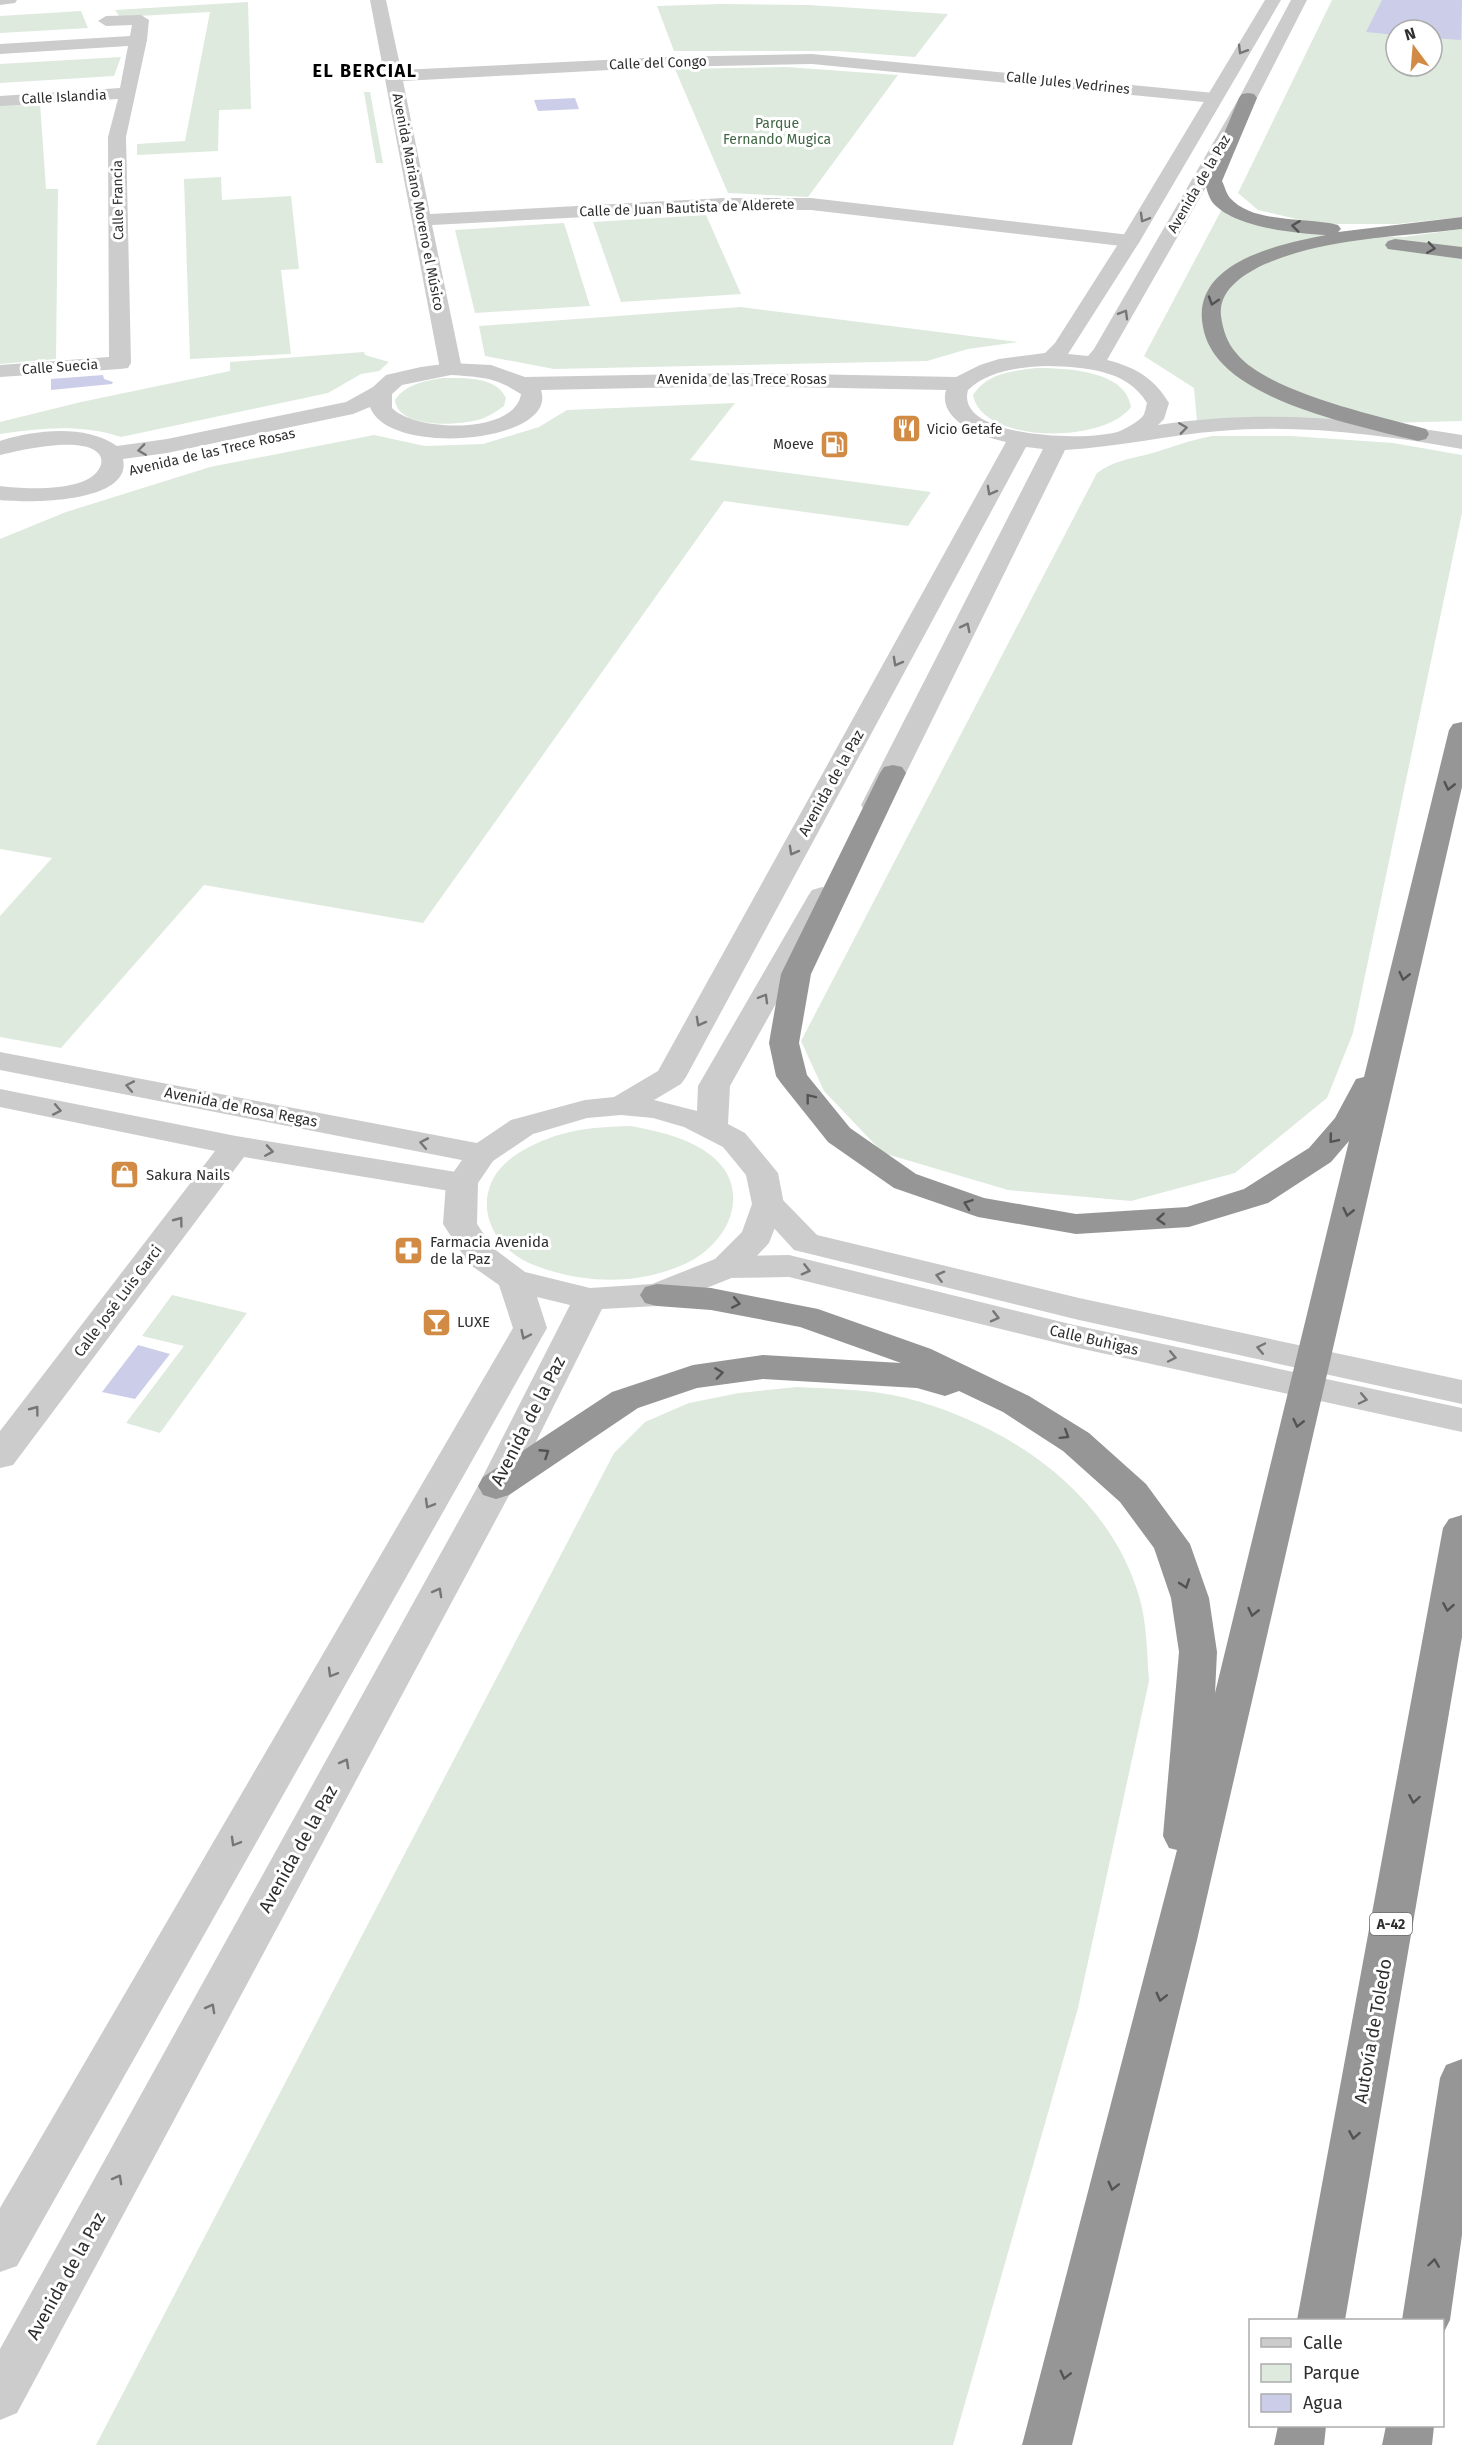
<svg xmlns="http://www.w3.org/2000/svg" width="1462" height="2445" font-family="'Fira Sans',sans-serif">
<rect width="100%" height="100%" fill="#fff"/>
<!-- green -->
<path fill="#deeade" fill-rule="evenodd" d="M 1332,0 L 1462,0 L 1462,217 L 1397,224 L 1318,224 L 1258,210 L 1238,193 ZM 1396,30 L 1432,30 L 1432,66 L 1396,66 Z
M 248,2 L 251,109 L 219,110 L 218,151 L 137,155 L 137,144 L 185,141 L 210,12 L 120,17 L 115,10 Z
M 721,4 L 809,5 L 948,14 L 915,57 L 837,51 L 674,51 L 657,6 Z
M 81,11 L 88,28 L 0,33 L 0,16 Z
M 121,57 L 114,76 L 0,83 L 0,64 Z
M 786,67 L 898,75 L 808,197 L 728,193 L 675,69 Z
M 364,92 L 370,92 L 383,163 L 376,163 Z
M 40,103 L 46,189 L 58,189 L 56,359 L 0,364 L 0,105 Z
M 221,177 L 222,200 L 291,196 L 299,269 L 281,270 L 291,354 L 190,359 L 184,179 Z
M 1222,209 L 1326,235 L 1403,237 L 1462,229 L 1462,421 L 1350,424 L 1197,421 L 1194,388 L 1144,356 Z
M 706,215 L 741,294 L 621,302 L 593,222 Z
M 564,223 L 590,306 L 475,313 L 455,230 Z
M 741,307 L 1018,342 L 968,349 L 927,361 L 554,369 L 485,356 L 479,326 Z
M 364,352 L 365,355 L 389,362 L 379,371 L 361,374 L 328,393 L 121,437 C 80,424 42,428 0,434 L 0,422 L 81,402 L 230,371 L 230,362 Z
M 1036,368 C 1065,368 1126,370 1131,407 C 1104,444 982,444 973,395 C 987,373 1012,371 1036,368 Z
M 443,378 C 464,378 496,376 506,398 L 504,406 C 497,411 491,415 484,418 C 463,426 398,430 395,400 C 406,384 424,381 443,378 Z
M 735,403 L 690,460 L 931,492 L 908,526 L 724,501 L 423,923 L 204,885 L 61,1048 L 0,1037 L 0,916 L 52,858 L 0,849 L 0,539 L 66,512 L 210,467 L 374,435 L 425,446 L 483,444 L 539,427 L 567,410 Z
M 1212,436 L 1291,436 L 1393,443 L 1462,455 L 1462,513 L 1353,1033 L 1327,1098 L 1235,1173 L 1131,1201 L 1008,1190 L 883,1153 L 824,1091 L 801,1041 L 1097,473 C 1113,461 1129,459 1149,454 C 1170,448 1190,440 1212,436 Z
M 631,1126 C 655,1131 678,1135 700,1148 C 755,1179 736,1240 685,1264 C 638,1285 587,1284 539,1267 C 482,1248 465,1183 522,1151 C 558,1130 590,1127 631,1126 Z
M 172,1295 L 247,1313 L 160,1433 L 126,1423 L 184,1346 L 142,1336 Z
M 797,1387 C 833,1389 870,1389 906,1398 C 1007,1424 1108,1491 1139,1596 C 1147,1623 1147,1653 1149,1681 L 1078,2008 L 953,2445 L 96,2445 L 614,1453 L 645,1422 L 689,1403 L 739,1393 Z"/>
<!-- water -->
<path fill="#cccde8" d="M 1382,0 L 1462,0 L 1461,40 L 1432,38 L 1432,30 L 1396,30 L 1396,35 L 1366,32 Z
M 575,98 L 579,109 L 538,111 L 534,100 Z
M 103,375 L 104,379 L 113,382 L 112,384 L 51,390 L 51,379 Z
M 138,1345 L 170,1354 L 135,1399 L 102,1392 Z"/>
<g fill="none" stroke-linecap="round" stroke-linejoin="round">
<!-- minor -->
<path fill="#ccc" fill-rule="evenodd" d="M 0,0 L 17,0 L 15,3 L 0,5 Z
M 370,0 L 386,0 L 401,70 L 665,57 L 812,54 L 1214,93 L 1220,94 L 1223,98 L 1220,102 L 1214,103 L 812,64 L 665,67 L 403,81 L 430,214 L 724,198 L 811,198 L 1130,235 L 1137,237 L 1140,241 L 1137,245 L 1130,247 L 811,210 L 724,210 L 432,225 L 462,369 L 459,374 L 451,375 L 443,374 L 440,369 Z
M 141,15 L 149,20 L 147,40 L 126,137 L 131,363 L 128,368 L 120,369 L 0,377 L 0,365 L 109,357 L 108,137 L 118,99 L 0,106 L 0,96 L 120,88 L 128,46 L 0,54 L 0,44 L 130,36 L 132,25 L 106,26 L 98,21 L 106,16 Z
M 0,1052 L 482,1144 L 493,1147 L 498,1154 L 493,1161 L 482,1164 L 0,1070 Z
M 0,1089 L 236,1136 L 462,1173 L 473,1176 L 478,1183 L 473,1190 L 462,1193 L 244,1157 L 13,1465 L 0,1468 L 0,1431 L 215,1151 L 0,1107 Z
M 768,1194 L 780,1197 L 817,1235 L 1079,1298 L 1462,1380 L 1462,1404 L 1079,1320 L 794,1250 L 752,1204 L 756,1197 Z
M 789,1255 L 1074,1325 L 1462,1408 L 1462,1432 L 1074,1347 L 789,1277 L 727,1278 L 715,1275 L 710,1267 L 715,1259 L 727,1256 Z"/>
<!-- tertiary -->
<path fill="#ccc" fill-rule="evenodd" d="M 1265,0 L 1281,0 L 1140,241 L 1068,354 L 1088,356 L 1094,349 L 1239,98 L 1291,0 L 1307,0 L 1257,98 L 1107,360 C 1135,367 1154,378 1169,403 L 1164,419 L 1158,425 C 1259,409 1362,418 1462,435 L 1462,449 C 1384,435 1300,424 1220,431 C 1168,435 1118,447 1065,450 L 906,773 L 885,811 L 875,813 L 865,811 L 861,805 L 1043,449 L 1026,447 L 686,1077 L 681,1084 L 654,1100 L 697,1111 L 698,1086 L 808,896 L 812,890 L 822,887 L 832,890 L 836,896 L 730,1086 L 728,1124 L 745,1133 L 778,1173 L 784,1204 L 769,1243 L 739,1275 L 669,1303 L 657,1306 L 602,1309 L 514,1486 L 17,2413 L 0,2420 L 0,2349 L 478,1486 L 570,1305 L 537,1297 L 547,1328 L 17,2266 L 0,2272 L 0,2208 L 513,1328 L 499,1285 L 469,1264 L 443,1224 L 446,1183 L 471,1147 L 511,1120 L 585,1100 L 614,1097 L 658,1071 L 1006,442 C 983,437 937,421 946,390 L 742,386 L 541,390 C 559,443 388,458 370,407 L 353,414 L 167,453 L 123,459 C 133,504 25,503 0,500 L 0,486 C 23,489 89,493 100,467 C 102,463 102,458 99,454 C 84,435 20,450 0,455 L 0,441 C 35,430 85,424 117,446 L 167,439 L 346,402 L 373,387 L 386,375 L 421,367 L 451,363 L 491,365 L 525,377 L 742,373 L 956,377 L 980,365 L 999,359 L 1045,353 L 1055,343 L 1120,241 ZM 1048,366 C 1083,367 1127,369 1147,403 C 1146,407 1145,413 1143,416 C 1139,421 1125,429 1120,431 C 1091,442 954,439 968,390 C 989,370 1020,367 1048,366 ZM 451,375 C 481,377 495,377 521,394 C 515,435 415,432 392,408 L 392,394 L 402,385 ZM 621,1115 L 653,1118 L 684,1127 L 723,1147 L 746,1175 L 752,1204 L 742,1232 L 715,1259 L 652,1284 L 590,1288 L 525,1272 L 493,1248 L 477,1224 L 478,1183 L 493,1161 L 533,1134 L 587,1118 Z"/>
<!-- motorway -->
<path fill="#969696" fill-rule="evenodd" d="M 1248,93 L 1254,94 L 1257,98 L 1222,181 C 1225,187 1226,193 1230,198 C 1253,224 1307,217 1338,225 L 1341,229 L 1338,232 L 1462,217 L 1462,229 C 1397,237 1326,238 1265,264 C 1244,274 1218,290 1221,316 C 1223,330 1227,343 1237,354 C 1268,392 1378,416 1426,429 L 1429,434 L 1426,439 L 1418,441 C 1362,427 1290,412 1242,380 C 1223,367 1207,350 1203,327 C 1190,262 1280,244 1326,235 C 1295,233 1235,228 1213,203 C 1208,197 1207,188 1204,181 L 1239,98 L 1242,94 Z
M 1395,239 L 1462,247 L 1462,259 L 1388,249 L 1385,245 L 1388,241 Z
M 1462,722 L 1462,787 L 1197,1940 L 1072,2445 L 1022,2445 L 1177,1850 L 1169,1848 L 1163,1836 L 1179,1652 L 1171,1598 L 1154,1548 L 1120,1502 L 1063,1451 L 1003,1412 L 959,1391 L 945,1396 L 917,1388 L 763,1379 L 697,1388 L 638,1408 L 509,1495 L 496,1499 L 483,1495 L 478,1486 L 483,1477 L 612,1392 L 693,1365 L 763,1355 L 901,1363 L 800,1327 L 711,1310 L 657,1306 L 645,1303 L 640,1295 L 645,1287 L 657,1284 L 711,1288 L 818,1309 L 931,1349 L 1029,1396 L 1089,1433 L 1146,1484 L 1190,1544 L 1209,1598 L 1217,1652 L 1215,1693 L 1349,1141 L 1331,1162 L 1268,1203 L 1189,1227 L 1076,1234 L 978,1217 L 894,1188 L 828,1142 L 781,1083 L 776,1076 L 769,1043 L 781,974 L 880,773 L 884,767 L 893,765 L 902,767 L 906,773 L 811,974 L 799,1043 L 807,1075 L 850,1128 L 916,1174 L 984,1198 L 1076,1214 L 1187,1207 L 1244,1189 L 1309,1148 L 1335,1118 L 1356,1079 L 1364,1077 L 1449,730 L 1453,724 Z
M 1462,1515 L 1462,1637 L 1345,2320 L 1297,2320 L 1443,1528 L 1449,1519 Z
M 1462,2059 L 1462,2235 L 1450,2320 L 1442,2336 L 1442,2320 L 1402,2320 L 1440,2078 L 1446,2065 Z
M 1278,2426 L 1326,2426 L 1324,2445 L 1274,2445 Z
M 1386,2426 L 1434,2426 L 1432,2445 L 1382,2445 Z"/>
</g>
<!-- one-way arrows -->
<defs><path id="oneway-chevron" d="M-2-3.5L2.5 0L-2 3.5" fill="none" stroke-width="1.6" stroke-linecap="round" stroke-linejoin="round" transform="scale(1.5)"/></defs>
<g stroke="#767676">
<use href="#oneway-chevron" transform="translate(1242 50) rotate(121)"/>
<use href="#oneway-chevron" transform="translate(1144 218) rotate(120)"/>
<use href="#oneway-chevron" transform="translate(1124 314) rotate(-60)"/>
<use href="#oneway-chevron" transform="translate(1183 428) rotate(-8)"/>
<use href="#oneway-chevron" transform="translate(142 450) rotate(172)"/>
<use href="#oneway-chevron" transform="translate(991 491) rotate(119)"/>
<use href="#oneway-chevron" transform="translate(966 627) rotate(-63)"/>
<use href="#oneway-chevron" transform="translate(897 662) rotate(119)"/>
<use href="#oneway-chevron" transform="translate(793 851) rotate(119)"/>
<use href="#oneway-chevron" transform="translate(764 998) rotate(-60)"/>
<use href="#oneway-chevron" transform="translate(700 1022) rotate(119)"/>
<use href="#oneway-chevron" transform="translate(130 1086) rotate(-169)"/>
<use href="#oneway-chevron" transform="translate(57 1110) rotate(11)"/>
<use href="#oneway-chevron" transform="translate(424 1143) rotate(-169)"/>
<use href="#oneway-chevron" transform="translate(269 1151) rotate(9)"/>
<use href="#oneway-chevron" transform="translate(179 1221) rotate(-53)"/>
<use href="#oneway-chevron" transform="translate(806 1270) rotate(14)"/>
<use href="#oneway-chevron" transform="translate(940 1276) rotate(-166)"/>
<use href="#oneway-chevron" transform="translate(995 1317) rotate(14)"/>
<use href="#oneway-chevron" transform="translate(525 1335) rotate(115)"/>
<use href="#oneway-chevron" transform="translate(1261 1348) rotate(-168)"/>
<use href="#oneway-chevron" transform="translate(1172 1357) rotate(12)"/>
<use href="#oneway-chevron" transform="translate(1363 1399) rotate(12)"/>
<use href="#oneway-chevron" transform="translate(35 1410) rotate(-53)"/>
<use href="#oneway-chevron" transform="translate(429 1504) rotate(120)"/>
<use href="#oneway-chevron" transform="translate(438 1592) rotate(-61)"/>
<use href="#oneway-chevron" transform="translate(332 1673) rotate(120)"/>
<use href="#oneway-chevron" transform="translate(345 1763) rotate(-61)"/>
<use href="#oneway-chevron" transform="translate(235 1842) rotate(120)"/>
<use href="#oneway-chevron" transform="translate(211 2008) rotate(-61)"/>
<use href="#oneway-chevron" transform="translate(118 2179) rotate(-61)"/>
</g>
<g stroke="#535353">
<use href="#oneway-chevron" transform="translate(1296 226) rotate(-173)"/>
<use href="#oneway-chevron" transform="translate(1431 248) rotate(8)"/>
<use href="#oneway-chevron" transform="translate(1213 301) rotate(108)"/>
<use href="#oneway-chevron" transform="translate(1449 786) rotate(103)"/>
<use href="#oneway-chevron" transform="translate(1404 976) rotate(103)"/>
<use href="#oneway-chevron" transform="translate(810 1098) rotate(-128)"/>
<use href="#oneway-chevron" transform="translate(1333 1139) rotate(130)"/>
<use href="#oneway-chevron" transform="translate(968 1204) rotate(-160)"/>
<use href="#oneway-chevron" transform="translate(1348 1212) rotate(103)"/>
<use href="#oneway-chevron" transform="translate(1161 1219) rotate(176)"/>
<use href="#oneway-chevron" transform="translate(736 1303) rotate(11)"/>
<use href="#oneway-chevron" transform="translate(719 1373) rotate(-8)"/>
<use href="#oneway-chevron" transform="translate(1298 1423) rotate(103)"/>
<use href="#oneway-chevron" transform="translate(1065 1435) rotate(32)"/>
<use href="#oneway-chevron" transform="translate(545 1453) rotate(-33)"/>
<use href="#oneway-chevron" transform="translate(1185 1584) rotate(71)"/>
<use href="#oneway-chevron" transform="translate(1448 1607) rotate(100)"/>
<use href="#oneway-chevron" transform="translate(1253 1612) rotate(103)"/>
<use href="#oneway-chevron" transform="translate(1414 1799) rotate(100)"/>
<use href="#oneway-chevron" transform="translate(1161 1997) rotate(104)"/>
<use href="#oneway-chevron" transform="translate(1354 2135) rotate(100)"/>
<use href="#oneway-chevron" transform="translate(1113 2186) rotate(104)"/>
<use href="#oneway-chevron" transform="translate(1434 2263) rotate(-82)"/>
<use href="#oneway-chevron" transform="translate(1065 2375) rotate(104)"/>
</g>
<!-- icons -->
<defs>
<symbol id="restaurant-square" viewBox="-11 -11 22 22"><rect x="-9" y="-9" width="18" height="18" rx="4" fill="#d28b44" stroke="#fff"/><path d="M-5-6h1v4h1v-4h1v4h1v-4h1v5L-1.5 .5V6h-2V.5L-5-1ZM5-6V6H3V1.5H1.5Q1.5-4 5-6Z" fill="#fff"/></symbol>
<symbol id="fuel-square" viewBox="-11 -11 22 22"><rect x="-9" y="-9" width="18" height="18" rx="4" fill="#d28b44" stroke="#fff"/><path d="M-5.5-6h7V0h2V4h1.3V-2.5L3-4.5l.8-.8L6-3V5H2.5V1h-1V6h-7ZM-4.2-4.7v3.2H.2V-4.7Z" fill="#fff"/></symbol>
<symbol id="shop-square" viewBox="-11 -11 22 22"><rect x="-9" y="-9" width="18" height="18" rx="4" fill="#d28b44" stroke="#fff"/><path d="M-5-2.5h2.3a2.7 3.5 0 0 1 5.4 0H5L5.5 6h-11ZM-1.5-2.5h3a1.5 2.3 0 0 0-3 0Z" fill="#fff"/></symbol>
<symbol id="pharmacy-square" viewBox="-11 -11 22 22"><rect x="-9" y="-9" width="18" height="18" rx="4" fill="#d28b44" stroke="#fff"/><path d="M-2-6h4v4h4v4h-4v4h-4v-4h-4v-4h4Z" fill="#fff"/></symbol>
<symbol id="bar-square" viewBox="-11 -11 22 22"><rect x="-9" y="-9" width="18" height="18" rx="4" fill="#d28b44" stroke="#fff"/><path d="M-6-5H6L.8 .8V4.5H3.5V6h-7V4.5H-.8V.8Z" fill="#fff"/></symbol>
</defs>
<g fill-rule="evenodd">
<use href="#restaurant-square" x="890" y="412" width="33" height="33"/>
<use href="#fuel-square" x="818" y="428" width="33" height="33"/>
<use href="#shop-square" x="108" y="1158" width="33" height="33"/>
<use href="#pharmacy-square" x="392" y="1234" width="33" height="33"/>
<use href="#bar-square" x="420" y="1306" width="33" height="33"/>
</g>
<g text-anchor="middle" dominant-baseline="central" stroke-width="6" stroke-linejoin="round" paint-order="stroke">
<!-- far-street labels -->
<g font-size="14" fill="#2f2f2f" stroke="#fff">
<text transform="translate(658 63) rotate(-2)">Calle del Congo</text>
<text transform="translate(1068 83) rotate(6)">Calle Jules Vedrines</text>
<text transform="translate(64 97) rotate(-3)">Calle Islandia</text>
<text transform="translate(1199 184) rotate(-60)">Avenida de la Paz</text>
<text transform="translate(118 200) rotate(-91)">Calle Francia</text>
<text transform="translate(418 202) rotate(79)">Avenida Mariano Moreno el Músico</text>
<text transform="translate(687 208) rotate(-2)">Calle de Juan Bautista de Alderete</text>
<text transform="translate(60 367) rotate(-4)">Calle Suecia</text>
<text x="742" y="379">Avenida de las Trece Rosas</text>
<text transform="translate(212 452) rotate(-13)">Avenida de las Trece Rosas</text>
</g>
<!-- far-park labels -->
<g font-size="14" fill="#416645" stroke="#fff">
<text x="777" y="123">Parque<tspan x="777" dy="16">Fernando Mugica</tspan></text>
</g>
<!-- far-poi labels -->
<g font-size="14" fill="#2f2f2f" stroke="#fff" text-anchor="start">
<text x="927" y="429">Vicio Getafe</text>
<text x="814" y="444" text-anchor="end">Moeve</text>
</g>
<!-- shield labels -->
<rect fill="#fff" stroke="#6d6d6d" stroke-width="1.5" x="1370" y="1913" width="42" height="22" rx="4.5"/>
<g font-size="14" font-weight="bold" fill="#2f2f2f">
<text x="1391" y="1924">A-42</text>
</g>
<!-- street labels -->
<g font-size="15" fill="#2f2f2f" stroke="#fff">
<text transform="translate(831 783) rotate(-61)">Avenida de la Paz</text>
<text transform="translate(241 1107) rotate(11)">Avenida de Rosa Regas</text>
<text transform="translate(118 1301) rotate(-53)">Calle José Luis Garci</text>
<text transform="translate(1094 1340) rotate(13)">Calle Buhigas</text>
</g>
<!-- poi labels -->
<g font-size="15" fill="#2f2f2f" stroke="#fff" text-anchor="start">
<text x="146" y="1175">Sakura Nails</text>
<text x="430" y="1242">Farmacia Avenida<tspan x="430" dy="17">de la Paz</tspan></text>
<text x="457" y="1322">LUXE</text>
</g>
<!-- far-district labels -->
<g font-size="18" font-weight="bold" letter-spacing="1.5" fill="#000" stroke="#fff">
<text x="365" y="71">EL BERCIAL</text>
</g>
<!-- near-street labels -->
<g font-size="18" fill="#2f2f2f" stroke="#fff">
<text transform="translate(528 1421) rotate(-63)">Avenida de la Paz</text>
<text transform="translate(298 1849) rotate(-61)">Avenida de la Paz</text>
<text transform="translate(1373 2031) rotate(-80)">Autovía de Toledo</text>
<text transform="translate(66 2276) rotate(-61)">Avenida de la Paz</text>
</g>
</g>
<!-- legend -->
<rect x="1249" y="2319" width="195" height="108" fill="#ffffff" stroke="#acacac" stroke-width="1.5"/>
<rect x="1261" y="2338" width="30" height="9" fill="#cccccc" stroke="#acacac" stroke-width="1.5"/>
<text x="1303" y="2349" font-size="18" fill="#2f2f2f">Calle</text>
<rect x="1261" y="2364" width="30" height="18" fill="#deeade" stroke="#acacac" stroke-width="1.5"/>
<text x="1303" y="2379" font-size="18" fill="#2f2f2f">Parque</text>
<rect x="1261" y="2394" width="30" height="18" fill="#cccde8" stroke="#acacac" stroke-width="1.5"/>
<text x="1303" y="2409" font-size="18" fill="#2f2f2f">Agua</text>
<!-- north arrow -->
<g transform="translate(1414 48) rotate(344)"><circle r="28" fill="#ffffff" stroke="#acacac" stroke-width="1.5"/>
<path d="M0-4.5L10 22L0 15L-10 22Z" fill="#d28b44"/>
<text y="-9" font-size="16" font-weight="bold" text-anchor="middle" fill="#2f2f2f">N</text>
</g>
</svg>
